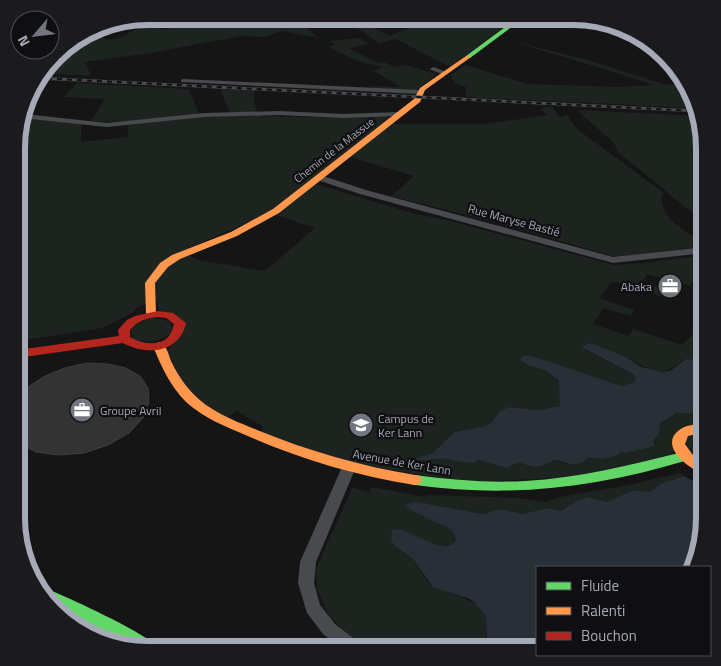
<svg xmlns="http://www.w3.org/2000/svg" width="721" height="666" font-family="'Titillium Web',sans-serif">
<rect width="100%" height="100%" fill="#151515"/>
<!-- green -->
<path fill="#1d241f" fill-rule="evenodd" d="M 173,16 L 192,16 L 204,26 L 241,21 L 238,16 L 291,16 L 319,38 L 282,31 L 265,37 L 241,36 L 150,53 L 84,62 L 92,76 L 55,74 L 40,75 C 58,53 68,39 97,35 C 122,52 135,15 161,30 L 172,28 L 160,19 Z
M 412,16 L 423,21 L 368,25 L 390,36 L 413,26 L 434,22 L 499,17 L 509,21 L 510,23 L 450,67 L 396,39 L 379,43 L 341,17 Z
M 359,38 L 369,44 L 349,48 L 377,63 L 383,62 L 396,67 L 406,65 L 437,74 L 415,91 L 369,90 L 372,86 L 401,87 L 374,71 L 382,67 L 357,61 L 328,47 L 336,44 L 330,41 Z
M 507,40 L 584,59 L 667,85 L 686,84 L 695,97 L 697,108 L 466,97 L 466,87 L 454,83 L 451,75 L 465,65 L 528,84 L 620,87 L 653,85 L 617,73 Z
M 36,80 L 38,80 L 30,98 L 29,119 L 81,124 L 81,142 L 128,137 L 127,121 L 107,122 L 91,121 L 105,99 L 64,97 L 77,83 L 189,89 L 200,117 L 231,116 L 220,89 L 254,90 L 254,101 L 258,116 L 352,118 L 386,116 L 390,118 L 391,124 L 485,124 L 548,115 L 541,110 L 544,107 L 553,107 L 559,117 L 567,115 L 577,129 L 664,193 L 661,196 C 661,220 686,231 705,244 L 705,246 L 616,257 L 494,222 L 391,196 L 414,176 L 343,155 L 309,182 L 415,214 L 443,219 L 614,265 L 645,263 L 705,255 L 705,268 L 702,267 L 690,286 L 647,274 L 642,282 L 666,290 L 662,297 L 612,281 L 600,298 L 634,310 L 631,316 L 604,308 L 593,324 L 629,336 L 633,329 L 682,345 L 699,329 L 705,310 L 705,364 L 702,362 L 683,360 C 657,381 652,370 626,357 C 615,351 599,352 587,351 L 633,374 L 636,377 L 634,382 L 623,386 L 532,356 L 530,366 L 544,370 L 560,383 L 560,406 L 538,410 L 509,407 L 500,411 L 491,423 L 486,426 L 454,432 L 431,453 L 414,459 C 425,463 435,457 446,459 C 456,461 464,463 474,463 L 478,460 L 507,468 L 519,462 C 531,470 541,467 553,460 L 566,464 L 587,458 L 594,459 L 621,452 L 626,453 L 655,444 L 654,438 L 660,427 L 659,425 L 679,413 L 703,412 L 705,424 L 700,423 L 670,456 L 574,477 L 471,482 L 361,466 L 260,433 L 263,426 L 249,419 L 237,410 L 227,418 L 213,411 L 183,384 L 167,351 L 183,333 L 159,310 L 157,301 L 139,306 L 132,313 L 103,328 L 18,341 L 19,123 ZM 269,213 L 315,228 L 265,271 L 198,260 L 182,251 Z
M 577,110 L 699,116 L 704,139 L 705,223 L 620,154 L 613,142 Z
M 151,318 C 160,319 169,318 173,328 L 170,334 C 157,343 148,343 133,339 L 131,330 L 137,324 Z
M 705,431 L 705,464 L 691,457 L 685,439 L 687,435 Z
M 680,473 L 684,476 L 660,484 L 650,492 L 638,490 L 607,502 L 588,497 L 577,501 L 561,511 L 548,508 L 522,514 L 500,509 L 483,514 L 417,502 L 410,510 L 448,528 L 453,532 L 456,539 L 454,543 C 432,554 414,527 392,530 L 400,550 L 413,559 L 428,582 L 476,604 L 486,617 L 486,643 L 487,647 L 492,650 L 368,650 L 346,633 L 329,616 L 317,589 L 316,569 L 352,488 L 369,492 L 372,487 L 427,497 L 427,495 L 518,498 L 546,502 L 560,497 L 628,485 Z"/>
<!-- water -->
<path fill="#282f37" d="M 590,343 L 626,357 L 641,367 L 661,372 L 670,371 L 686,359 L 698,360 L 705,364 L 705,413 L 678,413 L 661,423 L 659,425 L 660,427 L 658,436 L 654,438 L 654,446 L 626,453 L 621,452 L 616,456 L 602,459 L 587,458 C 576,471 564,460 553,460 C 553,461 547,464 546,464 C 537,469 528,467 519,462 L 507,468 L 478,460 L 474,463 C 464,463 456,461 446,459 C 435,457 424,463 413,459 L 432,453 L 454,432 L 486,426 L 491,423 L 500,411 L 509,407 L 538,410 L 560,406 L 559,381 L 544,370 L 530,366 L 520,360 L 523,356 L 532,356 L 622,386 L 634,382 L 636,377 L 633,374 L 583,348 L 583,346 Z
M 684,476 L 693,481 L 705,481 L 705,518 L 693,567 L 537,567 L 537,647 L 534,650 L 493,650 L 487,647 L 486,617 L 476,604 L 470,599 L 433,587 L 413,559 L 395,546 L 391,540 L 392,530 L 397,529 L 403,530 L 436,545 L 448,546 L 454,543 L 456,539 L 453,532 L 448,528 L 410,510 L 406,504 L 417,502 L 483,514 L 500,509 L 522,514 L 548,508 L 561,511 L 577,501 L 588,497 L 607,502 L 634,490 L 650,492 L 660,484 Z"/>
<!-- building -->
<path fill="#333334" stroke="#3e3e41" d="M 87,363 L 108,364 L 126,368 L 140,376 L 148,388 L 149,402 L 143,418 L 129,433 L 108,445 L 84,453 L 59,455 L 36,452 L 19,443 L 17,439 L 17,399 L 28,387 L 45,376 L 65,368 Z"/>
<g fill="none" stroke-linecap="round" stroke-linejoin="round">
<!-- street -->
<path fill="#494a4e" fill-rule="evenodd" d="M 333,16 L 340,16 L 348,23 L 343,24 Z
M 500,16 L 507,17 L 519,21 L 516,23 Z
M 433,67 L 447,72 L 448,73 L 445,75 L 431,70 L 430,69 Z
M 183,79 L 419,90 L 423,92 L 419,94 L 181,82 L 181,80 Z
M 25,105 L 31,114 L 34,115 L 107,123 L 204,113 L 279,111 L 344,114 L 399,112 L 403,114 L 399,116 L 344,118 L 279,115 L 204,117 L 107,127 L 30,119 L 25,117 L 23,112 Z
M 320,175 L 366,190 L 613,257 L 705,247 L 705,253 L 613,263 L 360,194 L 317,180 L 316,178 Z
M 349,462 L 354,464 L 356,467 L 316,562 L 314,583 L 320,605 L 335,624 L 362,645 L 364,650 L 343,650 L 323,634 L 307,613 L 298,583 L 300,562 L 342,467 L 344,464 Z"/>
<!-- fast -->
<path fill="#63d668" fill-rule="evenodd" d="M 519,17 L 525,17 L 470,58 L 466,58 L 466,56 Z
M 683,452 L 688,454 L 690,457 L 688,460 C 596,488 511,498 415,485 L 410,484 L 408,480 L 410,476 L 415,475 C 452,480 489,483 525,481 C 579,478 631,465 683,452 Z
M 42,587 C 61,594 154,636 160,650 L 148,650 L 130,645 L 50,605 L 39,588 Z"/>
<!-- slow -->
<path fill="#ff974d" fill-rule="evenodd" d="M 466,56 L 471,57 L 425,90 L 420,102 L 279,213 L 237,236 L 180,259 L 168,267 L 155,283 L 156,314 L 151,317 L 147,316 L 146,314 L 145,283 L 160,263 L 172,255 L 231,232 L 273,209 L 414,99 L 420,88 Z
M 159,342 C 167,344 168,354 171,361 C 179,378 190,393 206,405 C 222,416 240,423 257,430 C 309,451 360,466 415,475 L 420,476 L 422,480 L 420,484 L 415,485 C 358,476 303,460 250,437 C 227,427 205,419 186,402 C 170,386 161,366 153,346 Z
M 705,423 L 705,432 L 688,436 L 685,444 L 692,454 L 705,463 L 705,474 C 690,470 659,447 678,431 C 685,425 696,424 705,423 Z"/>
<!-- jam -->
<path fill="#b3261e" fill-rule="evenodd" d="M 158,311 L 173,313 L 186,323 C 180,353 146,356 123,343 L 17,358 L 17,350 L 119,336 L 118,330 L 127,320 L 135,316 ZM 158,317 L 166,318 L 174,324 C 170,347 148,347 130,337 L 130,330 C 138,321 146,318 158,317 Z"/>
<defs>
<path id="rail" d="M 37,78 L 698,111"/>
</defs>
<!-- rail casing -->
<use href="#rail" stroke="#494b4e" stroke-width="3"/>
<!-- rail -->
<use href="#rail" stroke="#0f0f11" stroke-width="2" stroke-dasharray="5" stroke-linecap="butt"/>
</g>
<!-- icons -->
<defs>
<symbol id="office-disc" viewBox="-11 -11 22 22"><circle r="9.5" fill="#73767e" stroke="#0f0f11"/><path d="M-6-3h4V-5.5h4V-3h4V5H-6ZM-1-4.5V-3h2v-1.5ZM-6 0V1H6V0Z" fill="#fff"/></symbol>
<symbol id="university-disc" viewBox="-11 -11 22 22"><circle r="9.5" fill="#73767e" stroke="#0f0f11"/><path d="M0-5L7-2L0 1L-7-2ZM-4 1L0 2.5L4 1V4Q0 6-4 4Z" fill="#fff"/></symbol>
</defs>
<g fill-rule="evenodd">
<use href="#office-disc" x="656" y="272" width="28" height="28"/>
<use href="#office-disc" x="68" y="396" width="28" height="28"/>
<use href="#university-disc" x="347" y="411" width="28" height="28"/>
</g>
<g text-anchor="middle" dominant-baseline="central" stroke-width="4.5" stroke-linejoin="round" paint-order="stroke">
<!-- far-street labels -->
<g font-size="11" fill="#a6aab7" stroke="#0f0f11">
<text transform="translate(334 150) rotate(-38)">Chemin de la Massue</text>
</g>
<!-- street labels -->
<g font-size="12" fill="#a6aab7" stroke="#0f0f11">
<text transform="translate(514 220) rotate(15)">Rue Maryse Bastié</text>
<text transform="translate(402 462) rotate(10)">Avenue de Ker Lann</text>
</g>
<!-- poi labels -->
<g font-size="12" fill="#a6aab7" stroke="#0f0f11" text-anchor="start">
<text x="652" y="286" text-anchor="end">Abaka</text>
<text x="100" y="410">Groupe Avril</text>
<text x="378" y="418">Campus de<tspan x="378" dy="14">Ker Lann</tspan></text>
</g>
</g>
<!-- crop -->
<path d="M0 0H721V666H0ZM148 25H573A123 123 0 0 1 696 148V518A123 123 0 0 1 573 641H148A123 123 0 0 1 25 518V148A123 123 0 0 1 148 25Z" fill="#1b1b1e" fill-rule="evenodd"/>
<path fill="none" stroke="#a6aab7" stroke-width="6" d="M148 25H573A123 123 0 0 1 696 148V518A123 123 0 0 1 573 641H148A123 123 0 0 1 25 518V148A123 123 0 0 1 148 25Z"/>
<!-- legend -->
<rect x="536" y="566" width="175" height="90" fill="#0f0f11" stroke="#4b4d53"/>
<rect x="546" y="582" width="25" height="8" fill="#63d668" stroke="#4b4d53"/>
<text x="581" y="591" font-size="15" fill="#a6aab7">Fluide</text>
<rect x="546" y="607" width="25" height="8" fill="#ff974d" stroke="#4b4d53"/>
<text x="581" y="616" font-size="15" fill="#a6aab7">Ralenti</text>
<rect x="546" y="632" width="25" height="8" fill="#b3261e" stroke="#4b4d53"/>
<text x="581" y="641" font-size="15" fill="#a6aab7">Bouchon</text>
<!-- north arrow -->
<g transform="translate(35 35) rotate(242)"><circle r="24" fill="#0f0f11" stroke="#4b4d53"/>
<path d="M0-4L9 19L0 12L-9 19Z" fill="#73767e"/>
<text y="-8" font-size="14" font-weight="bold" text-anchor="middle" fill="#a6aab7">N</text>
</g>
</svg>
